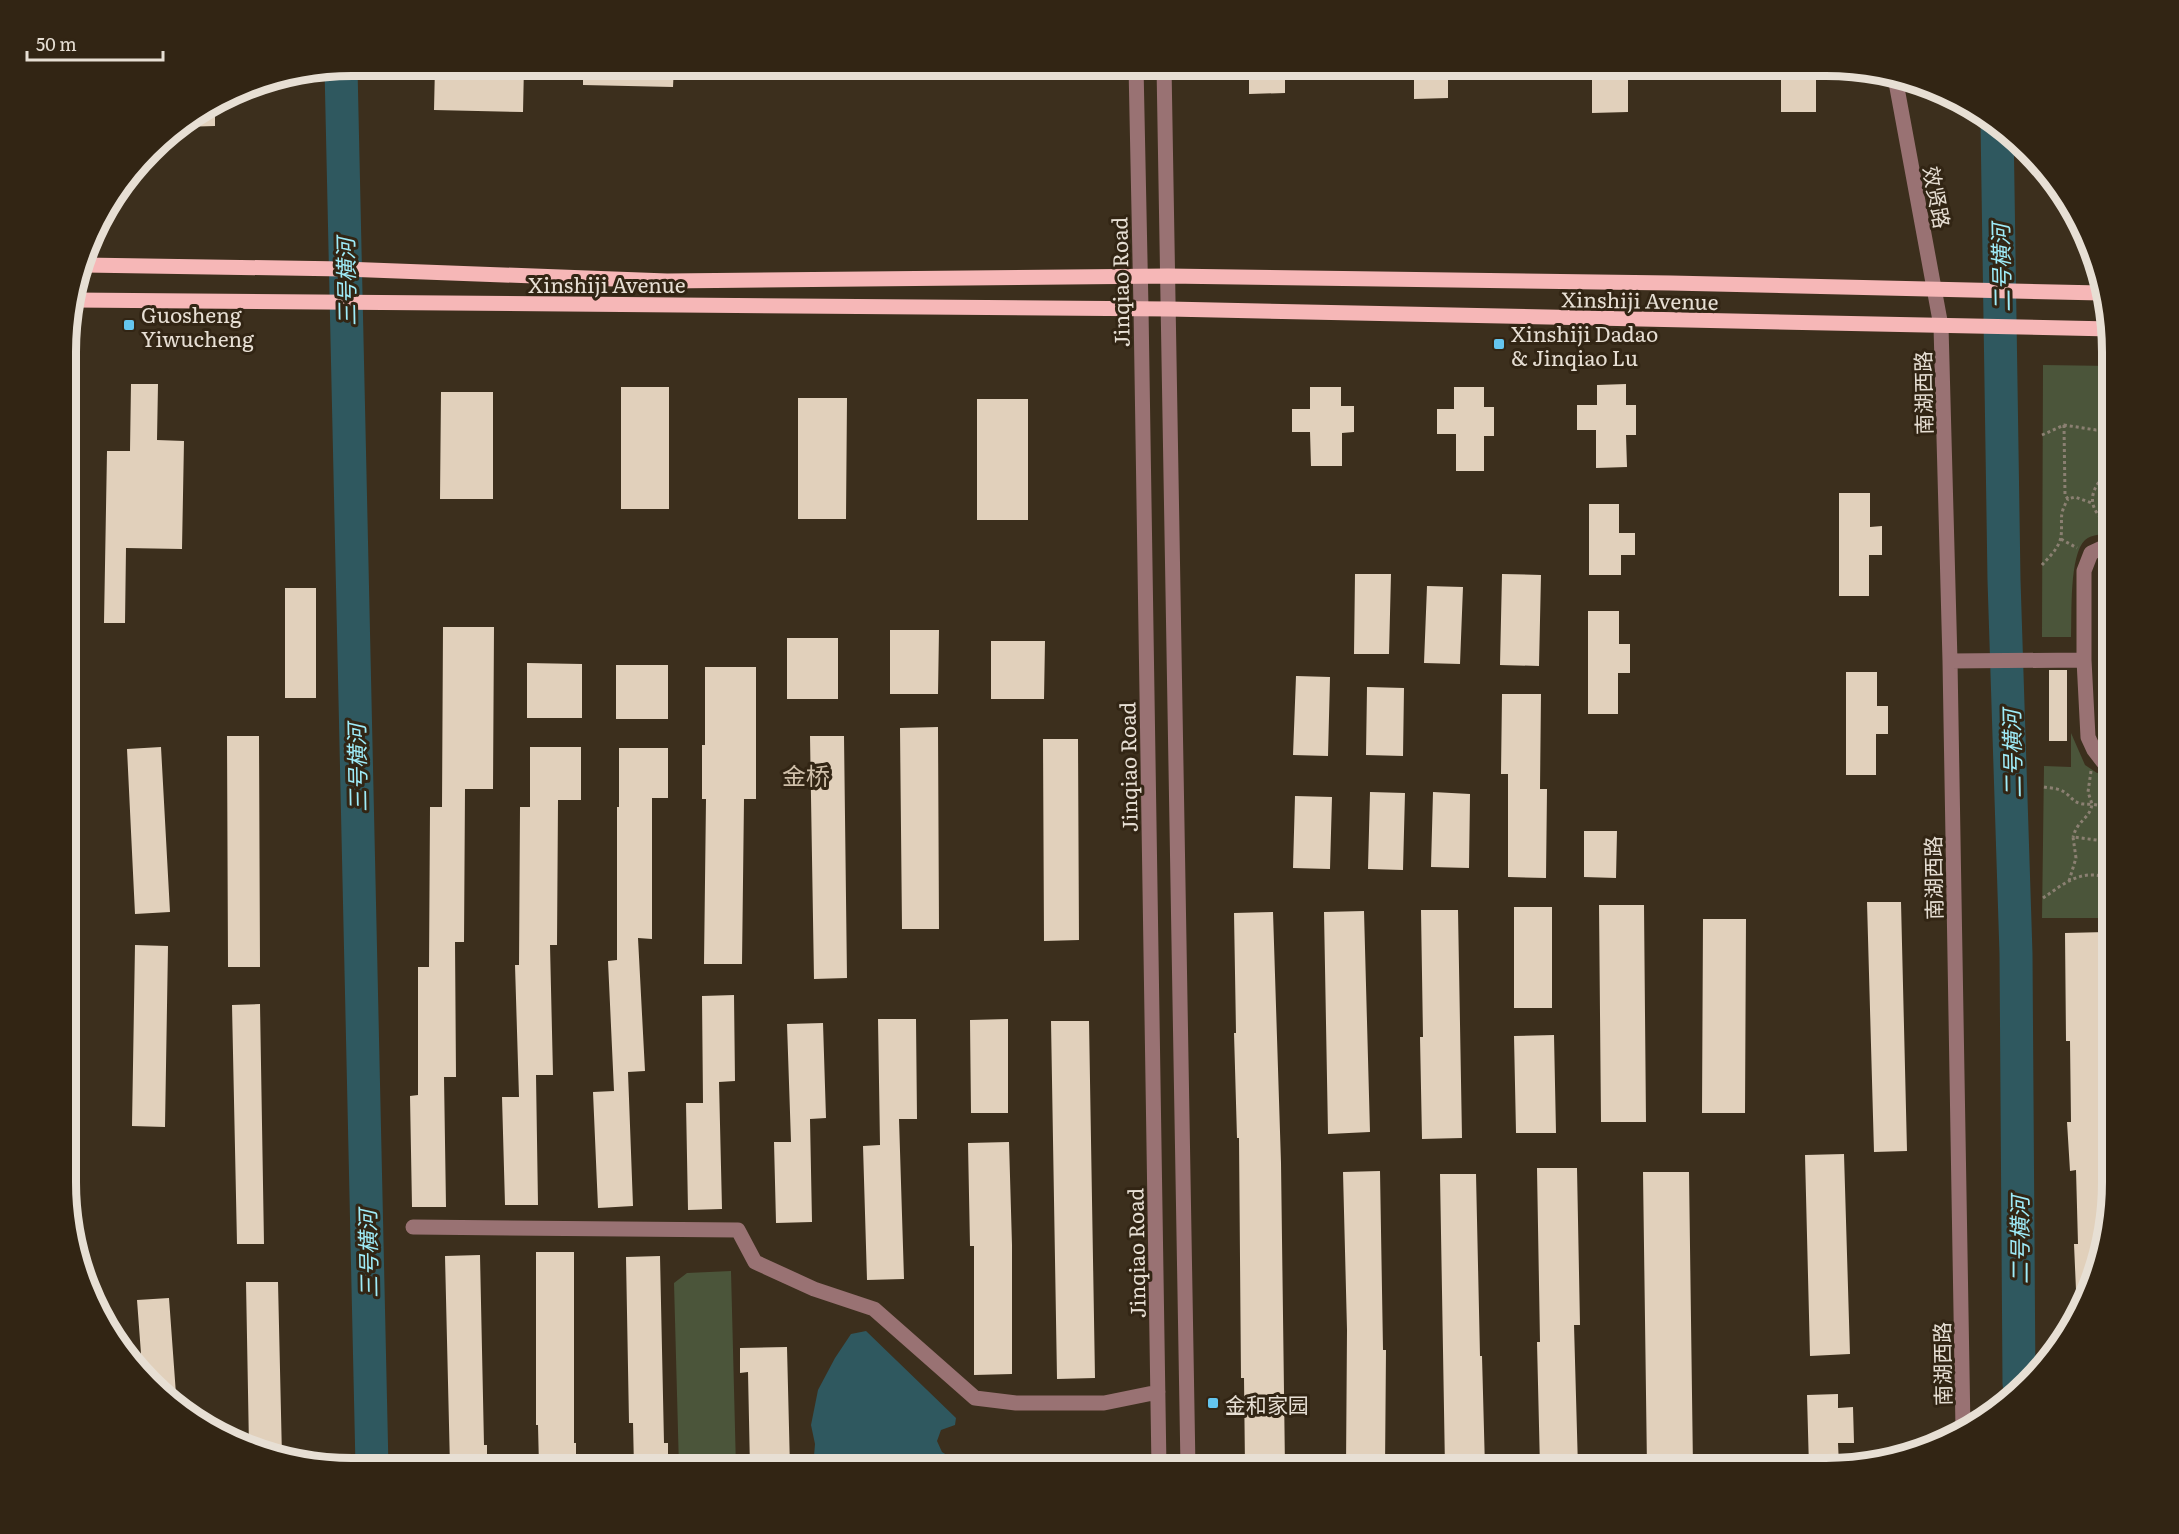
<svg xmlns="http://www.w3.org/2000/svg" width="2179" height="1534" font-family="Literata,'Noto Sans SC',serif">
<rect width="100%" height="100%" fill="#3c2f1d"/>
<!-- green -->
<path fill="#4b553a" d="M 2043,365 L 2112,366 L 2112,533 C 2104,534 2092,534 2085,540 C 2069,555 2072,615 2071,637 L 2042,637 Z
M 2071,733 L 2085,765 L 2097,773 L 2112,773 L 2112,918 L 2042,918 L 2044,766 L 2071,767 Z
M 731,1271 L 736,1468 L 679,1468 L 674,1283 L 687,1273 Z"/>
<!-- water -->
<path fill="#2f585f" d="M 866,1331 L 956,1418 L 955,1425 L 941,1430 L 937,1441 L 942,1452 L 953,1459 L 953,1468 L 813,1468 L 815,1444 L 811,1425 L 818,1390 L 835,1358 L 851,1334 Z"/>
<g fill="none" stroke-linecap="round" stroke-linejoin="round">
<!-- river -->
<path stroke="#2f585f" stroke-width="33" d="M 341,68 L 372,1467
M 1997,123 L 2004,580 L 2016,954 L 2019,1384"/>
</g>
<!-- building -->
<path fill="#e1d0bb" d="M 435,66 L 524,66 L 523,112 L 434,110 Z
M 583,66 L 674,66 L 673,87 L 583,85 Z
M 1249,66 L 1285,66 L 1285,93 L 1249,94 Z
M 1414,66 L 1448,66 L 1448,98 L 1414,99 Z
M 1592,66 L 1628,67 L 1628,112 L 1592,113 Z
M 1781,67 L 1816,67 L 1816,112 L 1781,112 Z
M 215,105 L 215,126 L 181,127 L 203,112 Z
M 131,384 L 158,384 L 157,440 L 184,441 L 182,549 L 126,548 L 125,623 L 104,623 L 107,451 L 130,451 Z
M 1626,384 L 1626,405 L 1636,405 L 1636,435 L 1626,435 L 1627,467 L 1596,468 L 1596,430 L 1577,430 L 1577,405 L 1597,405 L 1597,385 Z
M 621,387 L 669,387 L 669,509 L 621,509 Z
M 1310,387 L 1341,387 L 1341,406 L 1354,406 L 1354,432 L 1342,433 L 1342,466 L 1311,466 L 1310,432 L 1292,432 L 1292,409 L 1310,409 Z
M 1454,387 L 1484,387 L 1484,407 L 1494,407 L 1494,436 L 1484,436 L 1484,471 L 1456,471 L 1456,434 L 1437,434 L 1437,409 L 1454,409 Z
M 441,392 L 493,392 L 493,499 L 440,499 Z
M 798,398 L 847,398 L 846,519 L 798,519 Z
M 977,399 L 1028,399 L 1028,520 L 977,520 Z
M 1839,493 L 1870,493 L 1870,527 L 1882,526 L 1882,555 L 1869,555 L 1869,596 L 1839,596 Z
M 1589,504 L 1619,504 L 1619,533 L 1635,533 L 1635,555 L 1621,555 L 1621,575 L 1589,575 Z
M 1355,574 L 1391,574 L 1389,654 L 1354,654 Z
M 1502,574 L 1541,575 L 1539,666 L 1500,665 Z
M 1427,586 L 1463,587 L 1460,664 L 1424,663 Z
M 285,588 L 316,588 L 316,698 L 285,698 Z
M 1588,611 L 1619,611 L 1619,644 L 1630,644 L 1630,673 L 1618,673 L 1618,714 L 1588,714 Z
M 443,627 L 494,627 L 493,789 L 465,789 L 464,942 L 455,942 L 456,1077 L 444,1077 L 446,1207 L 412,1207 L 410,1096 L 418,1095 L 418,967 L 429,967 L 430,807 L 442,807 Z
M 890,630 L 939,630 L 938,694 L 890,694 Z
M 787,638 L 838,638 L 838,699 L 787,699 Z
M 991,641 L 1045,641 L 1044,699 L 991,699 Z
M 527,663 L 582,664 L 582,718 L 527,718 Z
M 616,665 L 668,665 L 668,719 L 616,719 Z
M 705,667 L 756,667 L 756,799 L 744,799 L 742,964 L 704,964 L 706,799 L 702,799 L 702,745 L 705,745 Z
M 2049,670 L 2067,670 L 2067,741 L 2049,741 Z
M 1846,672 L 1877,672 L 1877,706 L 1888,706 L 1888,734 L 1876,734 L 1876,775 L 1846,775 Z
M 1296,676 L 1330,677 L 1328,756 L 1293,755 Z
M 1367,687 L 1404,688 L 1403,756 L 1366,755 Z
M 1502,694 L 1541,694 L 1540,789 L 1547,789 L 1546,878 L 1508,877 L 1508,774 L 1501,774 Z
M 938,727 L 939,929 L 902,929 L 900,728 Z
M 227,736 L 259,736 L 260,967 L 228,967 Z
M 810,736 L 844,736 L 847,978 L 814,979 Z
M 1043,739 L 1078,739 L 1079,940 L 1044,941 Z
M 161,747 L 170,912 L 135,914 L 127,749 Z
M 530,747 L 581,747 L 581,800 L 558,800 L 557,945 L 550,945 L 553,1075 L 536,1075 L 538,1205 L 505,1205 L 502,1097 L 519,1097 L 515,965 L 519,965 L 520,807 L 530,807 Z
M 619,748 L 668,748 L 668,798 L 652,798 L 652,939 L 638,938 L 645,1071 L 628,1072 L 633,1206 L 598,1208 L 593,1092 L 614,1091 L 608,961 L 617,960 L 617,807 L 619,807 Z
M 1370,792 L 1405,793 L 1403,870 L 1368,869 Z
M 1433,792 L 1470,794 L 1469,868 L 1431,867 Z
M 1295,796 L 1332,797 L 1330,869 L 1293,868 Z
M 1584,831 L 1617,831 L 1616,878 L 1584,877 Z
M 1867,902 L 1901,902 L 1907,1151 L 1874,1152 Z
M 1599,905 L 1644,905 L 1646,1122 L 1601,1122 Z
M 1514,907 L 1552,907 L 1552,1008 L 1514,1008 Z
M 1421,910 L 1458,910 L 1462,1138 L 1422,1139 L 1420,1037 L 1423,1037 Z
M 1364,911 L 1370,1132 L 1328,1134 L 1324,912 Z
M 1273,912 L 1281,1163 L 1285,1468 L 1245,1468 L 1244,1378 L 1241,1378 L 1239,1138 L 1237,1138 L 1234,1033 L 1236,1033 L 1234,913 Z
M 1703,919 L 1746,919 L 1745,1113 L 1702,1113 Z
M 2106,932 L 2107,990 L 2109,990 L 2110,1059 L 2112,1059 L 2112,1106 L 2109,1106 L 2112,1161 L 2112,1200 L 2098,1274 L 2077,1313 L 2074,1244 L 2078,1244 L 2076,1170 L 2070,1171 L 2067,1122 L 2071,1122 L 2070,1041 L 2066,1041 L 2065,933 Z
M 135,945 L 168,946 L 165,1127 L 132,1126 Z
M 734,995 L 735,1081 L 719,1082 L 722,1209 L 688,1210 L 686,1103 L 703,1103 L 702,996 Z
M 260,1004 L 264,1244 L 237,1244 L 232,1005 Z
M 878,1019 L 916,1019 L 917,1119 L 899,1119 L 904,1279 L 867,1280 L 863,1146 L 880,1145 Z
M 1008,1019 L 1008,1113 L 971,1113 L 970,1020 Z
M 1051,1021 L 1089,1021 L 1095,1378 L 1057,1379 Z
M 823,1023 L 826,1118 L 810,1119 L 812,1222 L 776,1223 L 774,1142 L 791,1142 L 787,1024 Z
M 1554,1035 L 1556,1133 L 1516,1133 L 1514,1036 Z
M 1009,1142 L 1012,1245 L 1012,1374 L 974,1375 L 974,1246 L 970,1246 L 968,1143 Z
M 1844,1154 L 1850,1354 L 1810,1356 L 1805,1155 Z
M 1537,1168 L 1577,1168 L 1580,1325 L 1574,1325 L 1578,1468 L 1540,1468 L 1537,1342 L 1540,1342 Z
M 1380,1171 L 1383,1350 L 1386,1350 L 1385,1468 L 1346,1468 L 1347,1330 L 1343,1172 Z
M 1643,1172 L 1689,1172 L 1693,1468 L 1647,1468 Z
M 1440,1174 L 1476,1174 L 1480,1356 L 1482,1356 L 1485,1468 L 1445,1468 Z
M 536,1252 L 574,1252 L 574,1443 L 576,1443 L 576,1467 L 539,1467 L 538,1425 L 536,1425 Z
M 480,1255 L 484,1445 L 487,1445 L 487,1467 L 450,1467 L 445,1256 Z
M 660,1256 L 664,1443 L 668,1443 L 668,1468 L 634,1468 L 633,1423 L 629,1423 L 626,1257 Z
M 246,1282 L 278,1282 L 282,1457 L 260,1453 L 249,1447 Z
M 169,1298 L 177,1408 L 142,1367 L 137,1300 Z
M 787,1347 L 790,1468 L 750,1468 L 748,1372 L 740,1373 L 740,1348 Z
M 1838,1394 L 1838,1408 L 1853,1407 L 1854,1443 L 1838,1443 L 1839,1465 L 1827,1468 L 1809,1468 L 1807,1395 Z"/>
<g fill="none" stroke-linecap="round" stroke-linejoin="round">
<!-- path -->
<path stroke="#8b8072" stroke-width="3" stroke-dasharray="3 3" stroke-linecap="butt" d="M 2064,425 L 2065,495 L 2068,499 L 2075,497 L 2092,503
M 2042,435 L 2064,425 L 2096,430 L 2112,429
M 2112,471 L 2110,471 C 2097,481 2086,497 2097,513 C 2101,519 2105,522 2112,523
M 2061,539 L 2077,548
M 2042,565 C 2049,557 2059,548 2061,537 C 2063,519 2058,516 2068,499
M 2091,771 L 2088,792 L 2092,804 L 2112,808
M 2044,787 C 2049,788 2055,788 2060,790 C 2073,795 2071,806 2092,804 C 2090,819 2078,819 2073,837
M 2069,881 L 2076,858 L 2073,837 L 2112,842
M 2043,898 C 2058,888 2074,874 2093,875 C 2099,875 2105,878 2112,878"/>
<!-- minor -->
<path stroke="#997273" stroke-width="15" d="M 1136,66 L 1141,308 L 1159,1468
M 1164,66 L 1188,1468
M 1895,77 L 1941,326 L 1950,661 L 1963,1430
M 2112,545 L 2106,546 L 2091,553 L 2084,571 L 2084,660 L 2088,737 L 2094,750 L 2104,763 L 2112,762
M 1950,661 L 2084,660
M 413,1227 L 738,1230 L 755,1262 L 814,1289 L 874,1309 L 975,1398 L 1016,1403 L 1104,1403 L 1158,1392"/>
<!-- major -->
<path stroke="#f6b7b7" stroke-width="15" d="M 84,265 L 344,269 L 667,281 L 1168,276 L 1671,283 L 2101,293
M 73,300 L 1169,309 L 2111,329"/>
</g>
<!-- markers -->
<g fill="#64c5ee" stroke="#322514" stroke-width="2">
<rect x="123" y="319" width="12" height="12" rx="3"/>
<rect x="1493" y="338" width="12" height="12" rx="3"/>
<rect x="1207" y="1397" width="12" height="12" rx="3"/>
</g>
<g text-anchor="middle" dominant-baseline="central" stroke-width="6" stroke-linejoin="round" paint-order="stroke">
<!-- street labels -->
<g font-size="21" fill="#e7dfd4" stroke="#322514">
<text transform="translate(1938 197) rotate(79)">效贤路</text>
<text transform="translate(1119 282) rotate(-91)">Jinqiao Road</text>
<text x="607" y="283">Xinshiji Avenue</text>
<text transform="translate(1640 299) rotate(1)">Xinshiji Avenue</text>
<text transform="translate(1922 393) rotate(-91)">南湖西路</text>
<text transform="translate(1127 767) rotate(-91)">Jinqiao Road</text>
<text transform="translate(1932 878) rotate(-91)">南湖西路</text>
<text transform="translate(1135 1253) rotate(-91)">Jinqiao Road</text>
<text transform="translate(1941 1364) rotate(-91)">南湖西路</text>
</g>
<!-- poi labels -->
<g font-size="21" fill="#e7dfd4" stroke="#322514" text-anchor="start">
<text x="141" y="313">Guosheng<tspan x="141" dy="24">Yiwucheng</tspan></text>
<text x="1511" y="332">Xinshiji Dadao<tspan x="1511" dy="24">&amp; Jinqiao Lu</tspan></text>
<text x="1225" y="1403">金和家园</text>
</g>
<!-- water labels -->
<g font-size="22" font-style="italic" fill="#9fecf9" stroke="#322514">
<text transform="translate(2000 268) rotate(-91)">二号横河</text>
<text transform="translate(345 282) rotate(-91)">三号横河</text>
<text transform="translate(2011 754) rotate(-91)">二号横河</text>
<text transform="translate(356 768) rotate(-91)">三号横河</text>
<text transform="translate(2018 1240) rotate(-90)">二号横河</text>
<text transform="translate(367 1254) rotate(-91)">三号横河</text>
</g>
<!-- quarter labels -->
<g font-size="24" fill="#d0c0aa" stroke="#322514">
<text x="806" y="774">金桥</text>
</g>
</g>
<!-- crop -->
<path d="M0 0H2179V1534H0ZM352 76H1826A276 276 0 0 1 2102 352V1182A276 276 0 0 1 1826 1458H352A276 276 0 0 1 76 1182V352A276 276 0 0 1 352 76Z" fill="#322514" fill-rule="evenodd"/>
<path fill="none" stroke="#e7dfd4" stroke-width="8" d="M352 76H1826A276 276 0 0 1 2102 352V1182A276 276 0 0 1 1826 1458H352A276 276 0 0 1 76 1182V352A276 276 0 0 1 352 76Z"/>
<!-- scale -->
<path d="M27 51v9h136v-9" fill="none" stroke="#e7dfd4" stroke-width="3"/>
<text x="36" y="51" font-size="18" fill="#e7dfd4" stroke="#322514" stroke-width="4.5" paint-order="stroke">50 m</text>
</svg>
